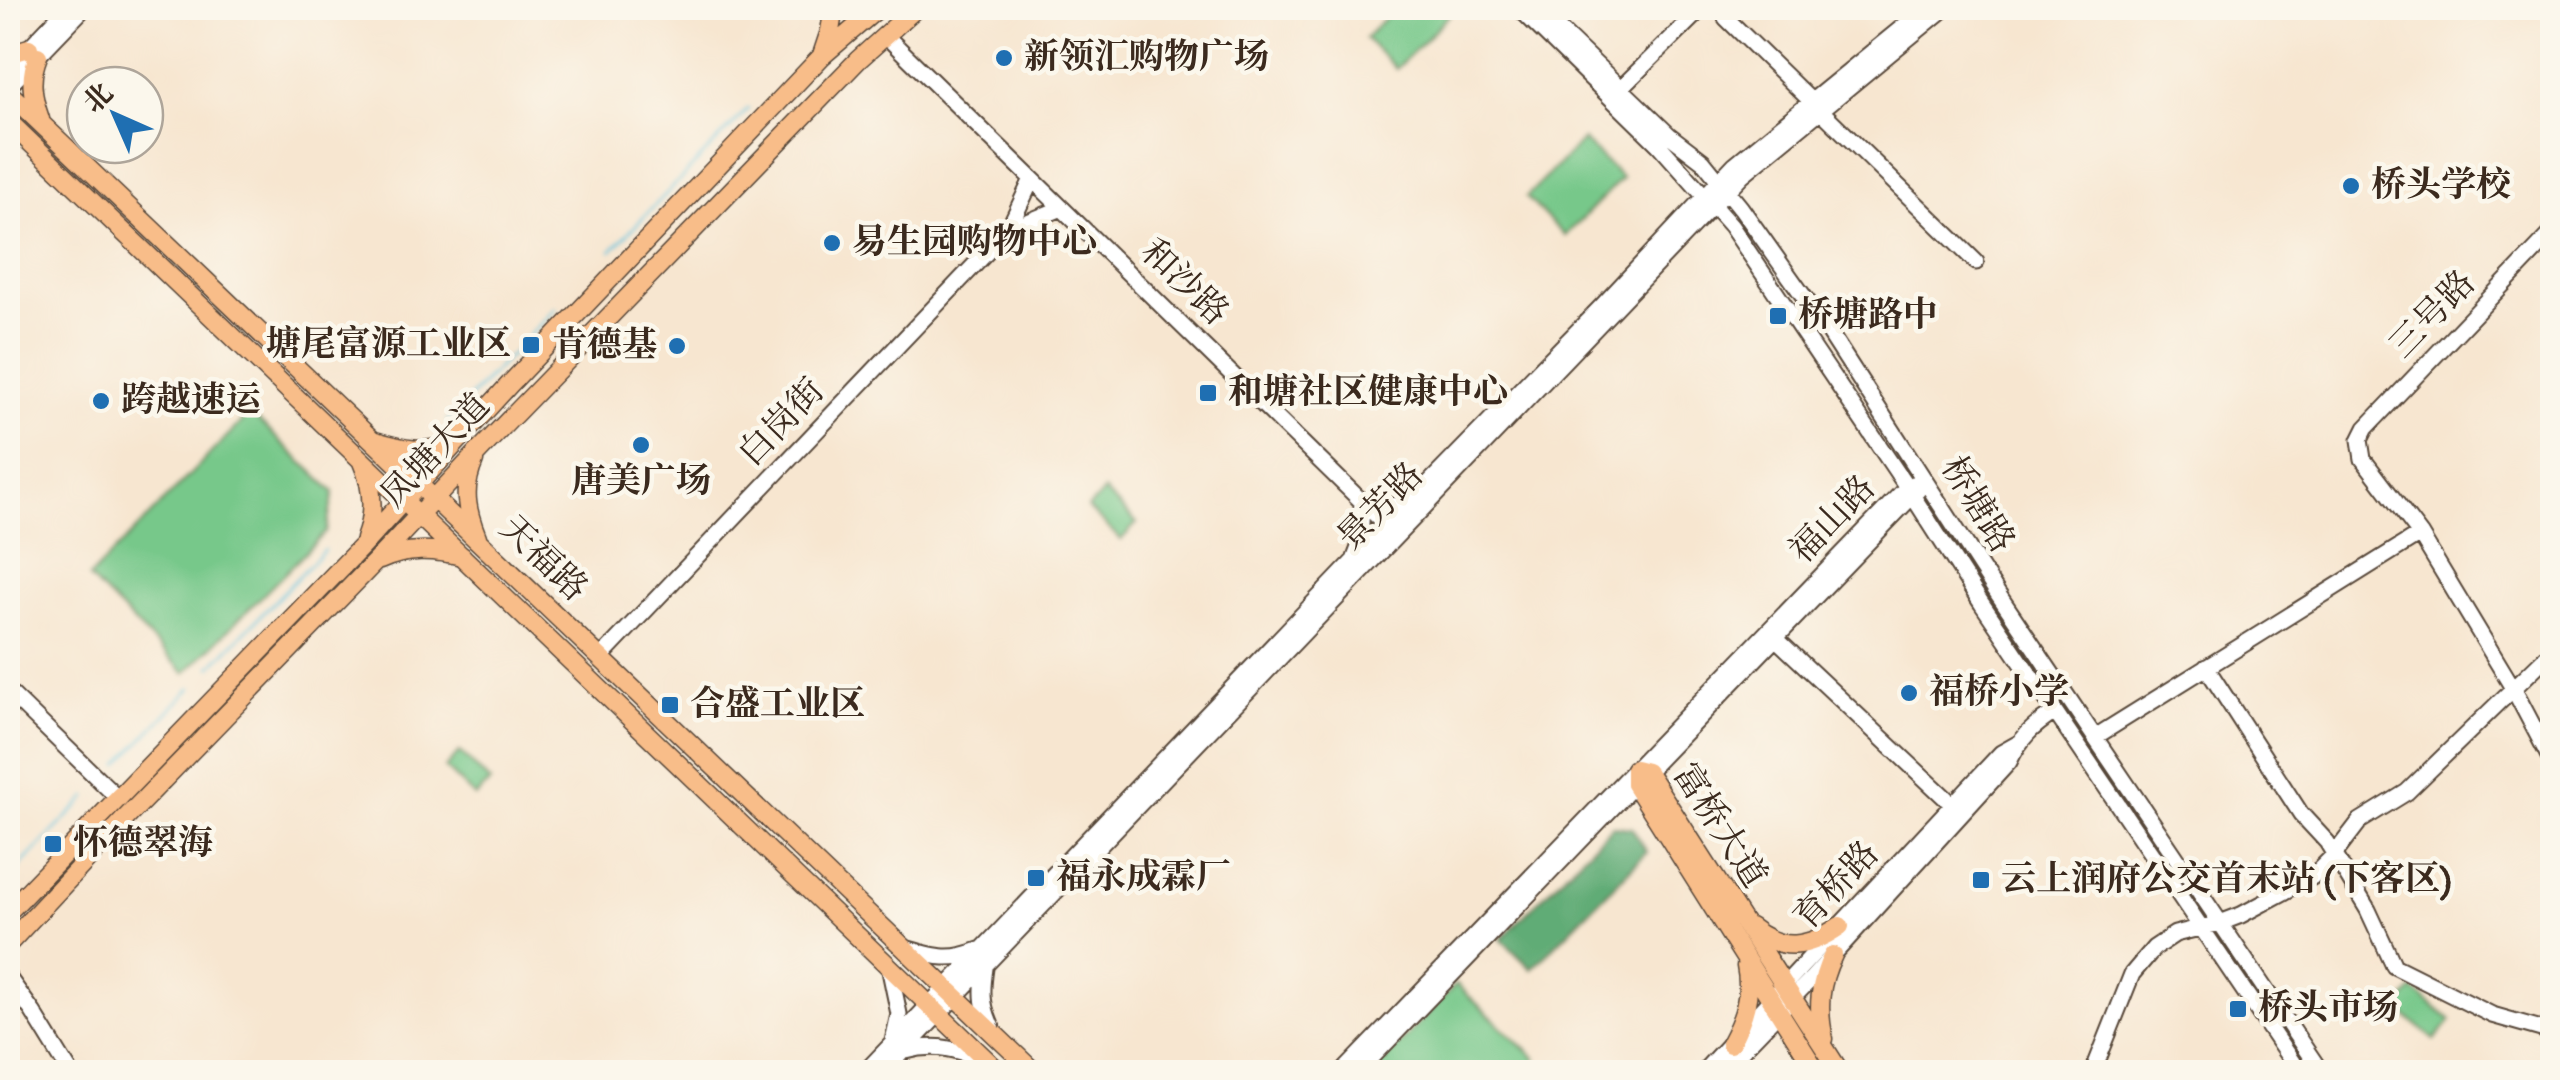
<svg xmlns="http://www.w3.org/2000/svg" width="2560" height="1080" font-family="'IM FELL DW Pica','Noto Serif SC',serif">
<rect width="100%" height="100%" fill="#fbf7ec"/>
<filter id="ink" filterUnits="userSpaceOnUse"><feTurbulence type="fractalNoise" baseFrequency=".01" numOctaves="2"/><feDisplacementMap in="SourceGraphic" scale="20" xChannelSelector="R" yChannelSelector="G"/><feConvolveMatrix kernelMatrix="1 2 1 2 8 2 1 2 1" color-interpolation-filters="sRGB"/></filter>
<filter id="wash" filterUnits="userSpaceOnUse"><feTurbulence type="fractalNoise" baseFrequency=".0048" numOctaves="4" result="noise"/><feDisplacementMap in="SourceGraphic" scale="40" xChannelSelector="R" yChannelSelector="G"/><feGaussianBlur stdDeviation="2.25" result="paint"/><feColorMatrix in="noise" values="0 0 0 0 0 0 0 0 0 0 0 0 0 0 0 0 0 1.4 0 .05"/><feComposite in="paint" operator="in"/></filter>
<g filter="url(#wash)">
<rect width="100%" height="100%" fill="#f7e6d0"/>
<!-- green -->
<path fill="#77c88a" stroke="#597954" stroke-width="2.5" d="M 1395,8 L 1455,9 L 1396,69 L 1365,38 Z
M 1583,140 L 1622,178 L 1565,236 L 1526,197 Z
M 250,413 L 334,492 L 326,532 L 185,673 L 89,578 Z
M 1104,491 L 1137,523 L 1121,540 L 1088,508 Z
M 460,752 L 490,782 L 475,797 L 445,768 Z
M 1456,984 L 1535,1058 L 1538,1072 L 1372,1072 Z
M 2413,990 L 2451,1020 L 2435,1040 L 2397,1009 Z"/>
<!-- forest -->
<path fill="#61ac76" stroke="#4e6b4a" stroke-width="2.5" d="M 1612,826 L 1632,828 L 1647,852 L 1532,969 L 1501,939 Z"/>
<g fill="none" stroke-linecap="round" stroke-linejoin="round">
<!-- stream -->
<path stroke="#5fc2dd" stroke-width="2.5" d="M 611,251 L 748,109
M 447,421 L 556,308
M 211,667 L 324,550
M 119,764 L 191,688
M 15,871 L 87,797"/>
</g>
</g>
<g filter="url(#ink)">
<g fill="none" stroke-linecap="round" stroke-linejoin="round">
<defs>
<path id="minor" d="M 1519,8 L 1659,145 L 1731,226 L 1907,487 L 1982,604 L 2299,1072
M 1537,8 L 1669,135 L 1703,161 L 1741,208 L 1829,332 L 1998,594 L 2321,1072
M 1726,18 L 1976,262
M 885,35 L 1393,532
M 8,70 L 67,8
M 8,87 L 84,8
M 1621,88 L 1702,8
M 1008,230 L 1062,208
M 2552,233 L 2366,428 L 2360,440 L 2363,459 L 2420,534 L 2513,688 L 2552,762
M 1355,558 L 1360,545 L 1362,502 L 1398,506 L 1410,503
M 1770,633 L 1953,805
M 600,658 L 1008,230 L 1032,179
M 2206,667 L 2301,814 L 2327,842 L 2368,910 L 2394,966 L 2492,1015 L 2552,1032
M 8,691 L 119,799
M 2095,737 L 2420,534
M 905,948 C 936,957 949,962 979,950
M 889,966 L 899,1014 L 893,1041
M 985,968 C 981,995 982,1007 994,1032
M 8,977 L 33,1012 L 70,1072
M 906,1051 C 936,1043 957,1049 985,1060
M 865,1072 L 1387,526 L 1602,306 L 1735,164 L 1926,8
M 883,1072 L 1742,175 L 1945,8
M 1343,1072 L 1907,487 L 1913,484
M 1358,1072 L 1918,490
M 1703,1072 L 2001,753 L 2017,744
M 1721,1072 L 1811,979 L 2009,762 C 2020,738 2033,726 2055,712
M 2093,1072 L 2132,974 L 2154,948 L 2175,934 L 2220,923 L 2241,915 L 2312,877 L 2334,855 L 2360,821 L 2407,792 L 2550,653 L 2552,655"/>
<path id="major" d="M 8,54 L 29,48
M 822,55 L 830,31 L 834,8
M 38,56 C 29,78 32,97 40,119
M 8,92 L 1034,1072
M 8,121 L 999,1072
M 375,441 C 402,449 425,455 452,443
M 474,461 C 462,488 466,510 477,537
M 362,462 C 373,487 375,513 365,539
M 380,560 C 408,548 432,549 462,556
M 8,912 L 363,545 L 509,385 L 822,56 L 878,8
M 1750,927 C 1782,953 1808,948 1840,926
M 8,944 L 123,821 L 375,562 L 480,450 L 858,60 L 916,8
M 1824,1039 C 1817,1009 1819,983 1833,955
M 1730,1044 C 1744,1018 1752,995 1746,966
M 1817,1072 L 1635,784 L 1635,769 L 1647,772 L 1840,1072"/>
</defs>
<!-- minor casing -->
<use href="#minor" stroke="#574639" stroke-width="19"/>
<!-- major casing -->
<use href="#major" stroke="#574639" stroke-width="21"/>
<!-- minor -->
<use href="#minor" stroke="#fff" stroke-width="15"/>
<!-- major -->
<use href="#major" stroke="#f8bd89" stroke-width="18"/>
</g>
</g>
<!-- markers -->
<g fill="#1f6fb2" stroke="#fbf7ec" stroke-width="4">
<circle cx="1004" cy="58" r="10"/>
<circle cx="2351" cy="186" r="10"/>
<circle cx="832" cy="243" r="10"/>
<rect x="1768" y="306" width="20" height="20" rx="5"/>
<rect x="521" y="335" width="20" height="20" rx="5"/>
<circle cx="677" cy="346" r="10"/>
<rect x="1198" y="383" width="20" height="20" rx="5"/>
<circle cx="101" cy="401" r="10"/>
<circle cx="641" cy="445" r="10"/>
<circle cx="1909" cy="693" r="10"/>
<rect x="660" y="695" width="20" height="20" rx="5"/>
<rect x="43" y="834" width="20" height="20" rx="5"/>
<rect x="1026" y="868" width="20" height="20" rx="5"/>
<rect x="1971" y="870" width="20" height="20" rx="5"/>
<rect x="2228" y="999" width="20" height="20" rx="5"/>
</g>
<g text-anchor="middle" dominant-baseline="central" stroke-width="9" stroke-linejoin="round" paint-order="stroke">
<!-- poi labels -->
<g font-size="35" font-weight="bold" fill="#3b2a1e" stroke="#fbf7ec" text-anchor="start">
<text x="1024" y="58">新领汇购物广场</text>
<text x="2371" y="186">桥头学校</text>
<text x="852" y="243">易生园购物中心</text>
<text x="1798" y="316">桥塘路中</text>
<text x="511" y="345" text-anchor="end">塘尾富源工业区</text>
<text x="657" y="346" text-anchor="end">肯德基</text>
<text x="1228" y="393">和塘社区健康中心</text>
<text x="121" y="401">跨越速运</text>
<text x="641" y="482" text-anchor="middle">唐美广场</text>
<text x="1929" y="693">福桥小学</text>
<text x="690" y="705">合盛工业区</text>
<text x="73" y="844">怀德翠海</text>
<text x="1056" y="878">福永成霖厂</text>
<text x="2001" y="880">云上润府公交首末站 (下客区)</text>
<text x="2258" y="1009">桥头市场</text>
</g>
<!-- street labels -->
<g font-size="35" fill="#3b2a1e" stroke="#fbf7ec">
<text transform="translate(1184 283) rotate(44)">和沙路</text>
<text transform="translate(2433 315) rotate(-46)">三号路</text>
<text transform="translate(782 423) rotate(-46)">白岗街</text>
<text transform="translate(436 451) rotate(-47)">凤塘大道</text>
<text transform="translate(1977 505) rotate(58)">桥塘路</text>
<text transform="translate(1381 507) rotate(-46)">景芳路</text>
<text transform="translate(1833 520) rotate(-46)">福山路</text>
<text transform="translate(543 559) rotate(44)">天福路</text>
<text transform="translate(1719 826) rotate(57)">富桥大道</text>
<text transform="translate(1837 886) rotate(-47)">育桥路</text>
</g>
</g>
<!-- margin -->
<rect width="2560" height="1080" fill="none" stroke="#fbf7ec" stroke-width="40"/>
<!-- north arrow -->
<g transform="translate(115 115) rotate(315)"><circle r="48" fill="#fbf7ec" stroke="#aea59a" stroke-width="2.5"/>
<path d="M0-8L18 38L0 25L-18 38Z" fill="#1f6fb2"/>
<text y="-15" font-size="28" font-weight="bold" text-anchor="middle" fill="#3b2a1e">北</text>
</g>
</svg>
